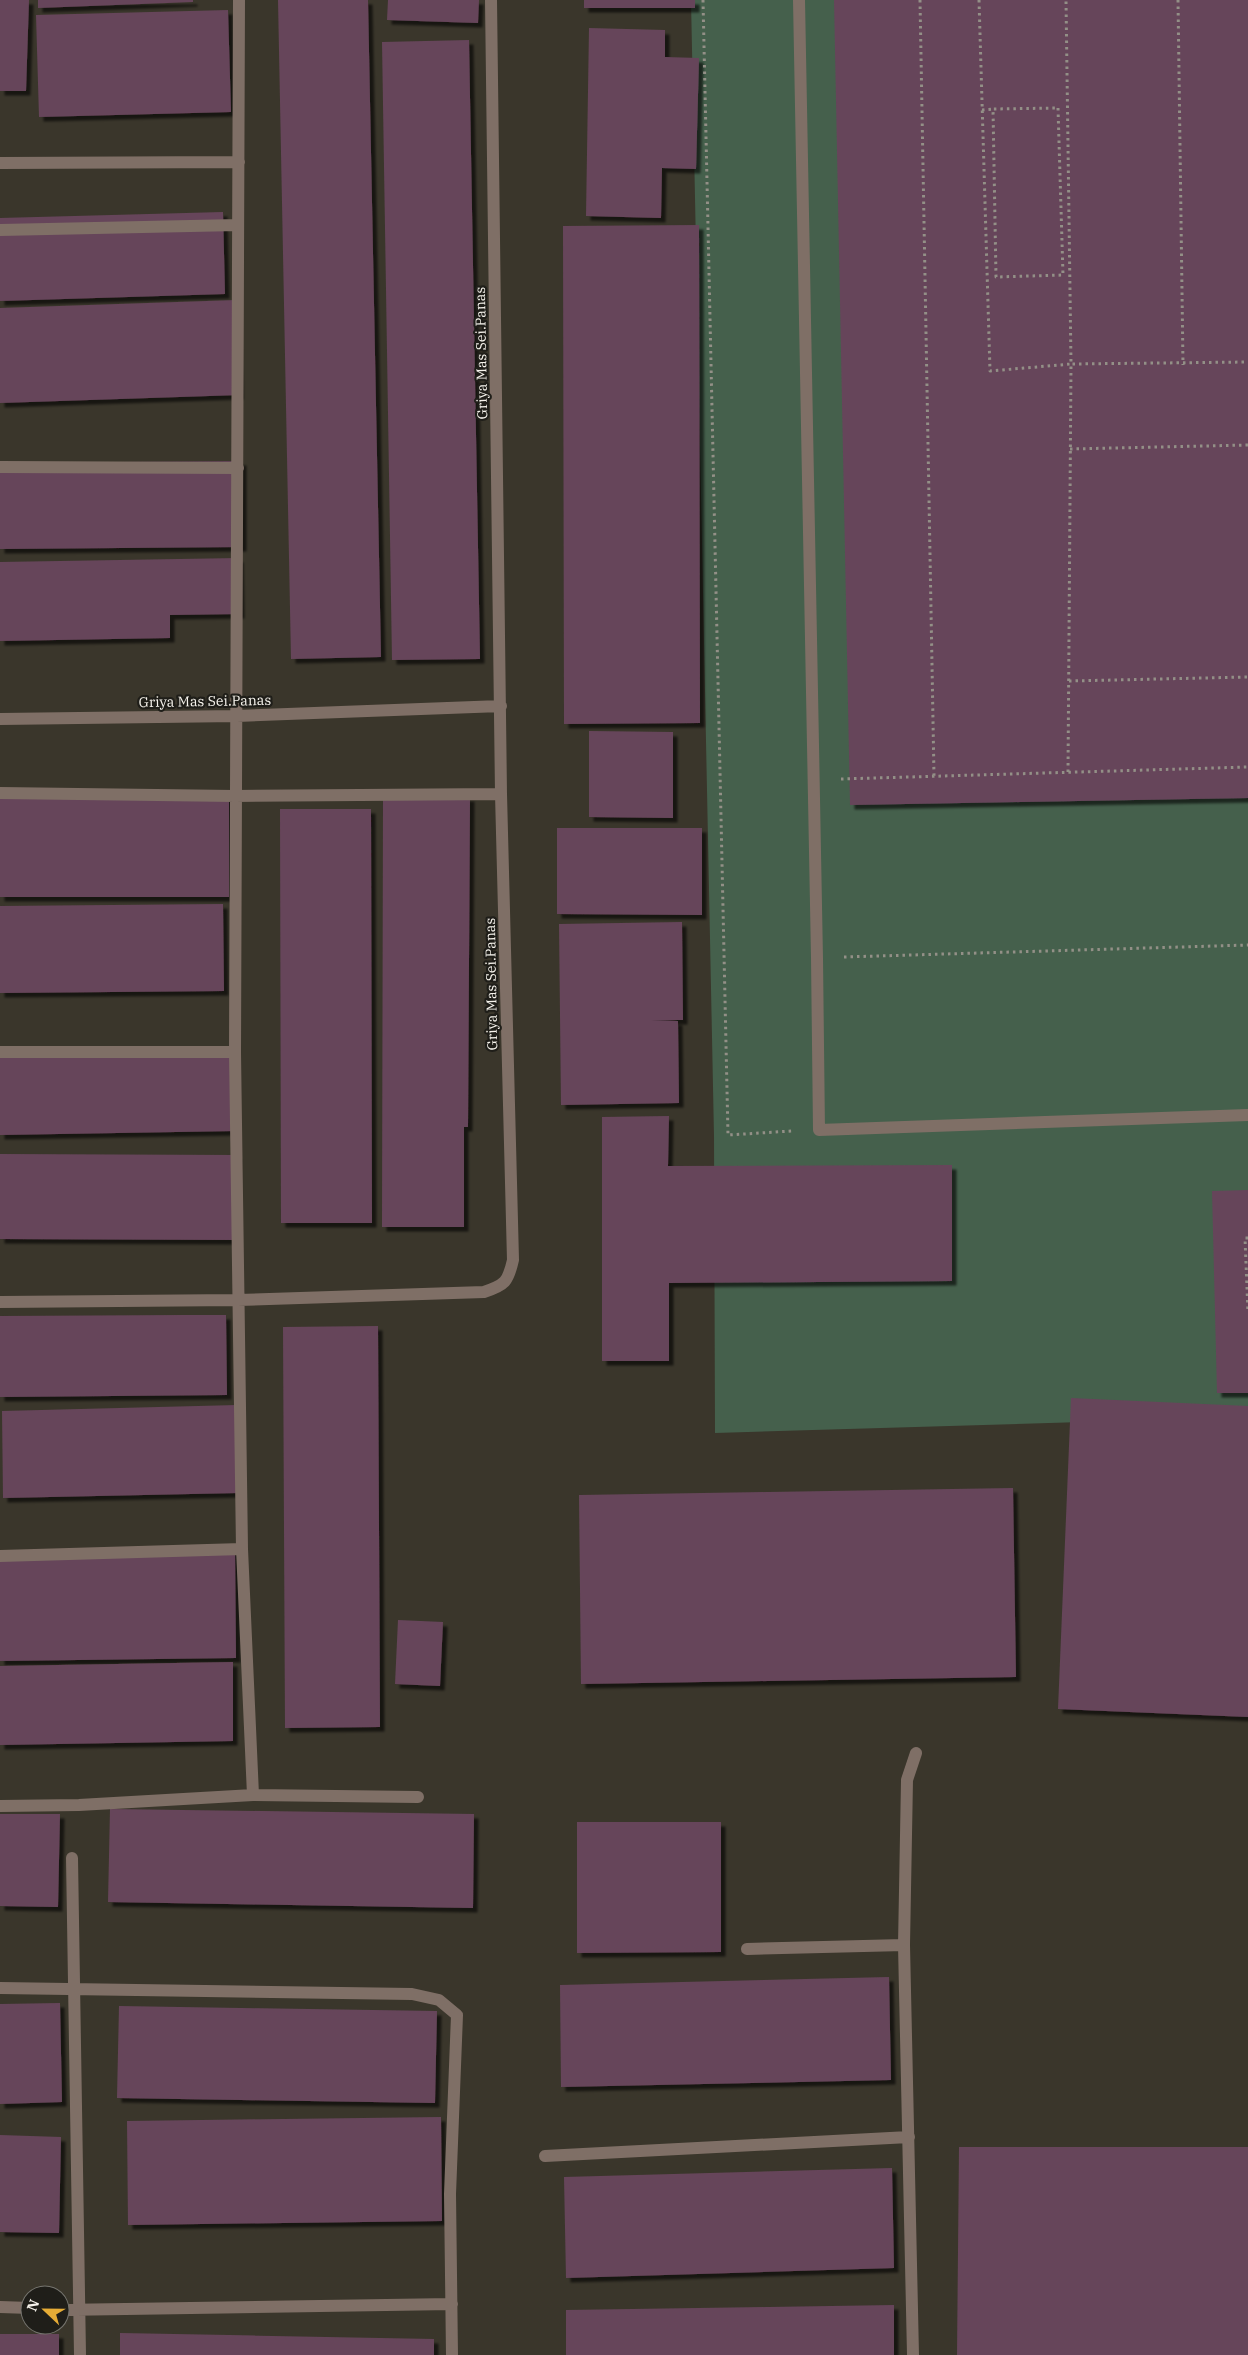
<svg xmlns="http://www.w3.org/2000/svg" width="1248" height="2355" font-family="'IBM Plex Serif',serif">
<defs>
<filter id="shadow"><feDropShadow dx="4.5" dy="4.5" stdDeviation="1" flood-color="#0009"/></filter>
</defs>
<rect width="100%" height="100%" fill="#3a362b"/>
<!-- green -->
<path fill="#45604c" d="M 691,0 L 1248,0 L 1248,1417 L 715,1433 L 714,1136 Z"/>
<!-- building -->
<path fill="#66455a" filter="url(#shadow)" d="M 0,0 L 29,0 L 26,91 L 0,91 Z
M 38,0 L 193,0 L 193,2 L 38,8 Z
M 278,0 L 368,0 L 381,657 L 291,659 Z
M 388,0 L 479,0 L 478,23 L 387,20 Z
M 584,0 L 695,0 L 695,8 L 584,8 Z
M 834,0 L 1248,0 L 1248,798 L 850,805 Z
M 228,10 L 231,112 L 39,117 L 36,15 Z
M 589,28 L 665,30 L 665,57 L 699,58 L 696,169 L 662,168 L 661,218 L 586,216 Z
M 469,40 L 480,659 L 392,660 L 382,42 Z
M 223,212 L 225,294 L 0,301 L 0,218 Z
M 699,225 L 700,723 L 564,724 L 563,226 Z
M 236,300 L 239,395 L 0,403 L 0,308 Z
M 242,461 L 242,547 L 0,549 L 0,463 Z
M 239,558 L 240,614 L 170,615 L 170,638 L 0,641 L 0,562 Z
M 589,731 L 673,732 L 673,818 L 589,817 Z
M 0,796 L 229,796 L 229,897 L 0,897 Z
M 383,797 L 470,797 L 468,1127 L 464,1127 L 464,1227 L 382,1227 Z
M 280,809 L 371,809 L 372,1223 L 281,1223 Z
M 557,828 L 702,828 L 702,915 L 557,914 Z
M 223,904 L 224,991 L 0,993 L 0,906 Z
M 682,922 L 683,1020 L 651,1020 L 678,1021 L 679,1103 L 561,1105 L 559,924 Z
M 234,1046 L 235,1131 L 0,1135 L 0,1051 Z
M 669,1116 L 668,1166 L 952,1165 L 952,1281 L 669,1283 L 669,1361 L 602,1361 L 602,1117 Z
M 0,1154 L 237,1155 L 236,1240 L 0,1239 Z
M 1248,1190 L 1248,1393 L 1217,1393 L 1212,1191 Z
M 183,1315 L 226,1315 L 227,1395 L 0,1397 L 0,1316 Z
M 378,1326 L 380,1727 L 285,1728 L 283,1327 Z
M 1071,1398 L 1248,1406 L 1248,1717 L 1058,1709 Z
M 237,1405 L 238,1493 L 3,1498 L 2,1411 Z
M 1013,1488 L 1016,1677 L 581,1684 L 579,1495 Z
M 235,1549 L 236,1658 L 0,1661 L 0,1553 Z
M 398,1620 L 443,1622 L 440,1686 L 395,1684 Z
M 233,1662 L 233,1741 L 0,1745 L 0,1666 Z
M 110,1809 L 474,1814 L 473,1908 L 108,1902 Z
M 0,1814 L 60,1814 L 58,1907 L 0,1906 Z
M 577,1822 L 721,1822 L 721,1952 L 577,1953 Z
M 889,1977 L 891,2080 L 561,2087 L 560,1985 Z
M 60,2003 L 62,2102 L 0,2104 L 0,2004 Z
M 119,2006 L 437,2011 L 435,2103 L 117,2098 Z
M 441,2117 L 442,2221 L 128,2225 L 127,2121 Z
M 0,2135 L 61,2137 L 59,2233 L 0,2232 Z
M 959,2147 L 1248,2147 L 1248,2355 L 957,2355 Z
M 892,2168 L 894,2268 L 566,2278 L 564,2177 Z
M 894,2305 L 894,2355 L 566,2355 L 566,2310 Z
M 120,2333 L 434,2339 L 434,2355 L 120,2355 Z
M 0,2334 L 59,2334 L 59,2355 L 0,2355 Z"/>
<g fill="none" stroke-linecap="round" stroke-linejoin="round">
<!-- path -->
<path stroke="#939087" stroke-width="3" stroke-dasharray="2.5 4" stroke-linecap="butt" d="M 703,0 L 728,1135 L 792,1131
M 920,0 L 934,776
M 979,0 L 990,371 L 1071,364 L 1066,0
M 1178,0 L 1183,365
M 1058,108 L 1063,275 L 996,277 L 993,109 Z
M 982,110 L 993,109
M 1070,449 L 1248,445
M 1069,681 L 1248,677
M 1068,772 L 1071,364 L 1248,362
M 841,779 L 1248,767
M 844,957 L 1248,945
M 1248,1238 L 1245,1238 L 1248,1313"/>
<!-- lane -->
<path stroke="#7f6f66" stroke-width="12" d="M 799,0 L 817,958 L 819,1130 L 1248,1115
M 72,1858 L 80,2355
M 747,1949 L 904,1945
M 0,1988 L 412,1994 L 439,2000 L 457,2015 L 450,2194 L 452,2355
M 545,2156 L 909,2137
M 0,2307 L 30,2308
M 60,2310 L 452,2304
M 913,2355 L 904,1945 L 907,1780 L 916,1753"/>
<!-- street -->
<path stroke="#7f6f66" stroke-width="12" d="M 239,0 L 235,1052 L 242,1549 L 253,1795
M 0,163 L 239,162
M 0,230 L 238,225
M 0,467 L 238,468
M 0,719 L 237,716 L 501,706
M 0,793 L 235,796 L 501,794
M 0,1052 L 235,1052
M 0,1302 L 238,1300 L 484,1292 C 505,1285 508,1282 513,1260 L 501,794 L 491,0
M 0,1556 L 242,1549
M 0,1806 L 79,1805 L 253,1795 L 418,1797"/>
</g>
<g text-anchor="middle" dominant-baseline="central" stroke-width="4.5" stroke-linejoin="round" paint-order="stroke">
<!-- street labels -->
<g font-size="14" fill="#f7f4ed" stroke="#1f1e19">
<text transform="translate(481 353) rotate(-91)">Griya Mas Sei.Panas</text>
<text transform="translate(205 701) rotate(-1)">Griya Mas Sei.Panas</text>
<text transform="translate(491 984) rotate(-91)">Griya Mas Sei.Panas</text>
</g>
</g>
<!-- north arrow -->
<g transform="translate(45 2310) rotate(292)"><circle r="24" fill="#1f1e19" stroke="#75746e"/>
<path d="M0-4L9 19L0 12L-9 19Z" fill="#e6ac36"/>
<text y="-8" font-size="14" font-weight="bold" text-anchor="middle" fill="#f7f4ed">N</text>
</g>
</svg>
